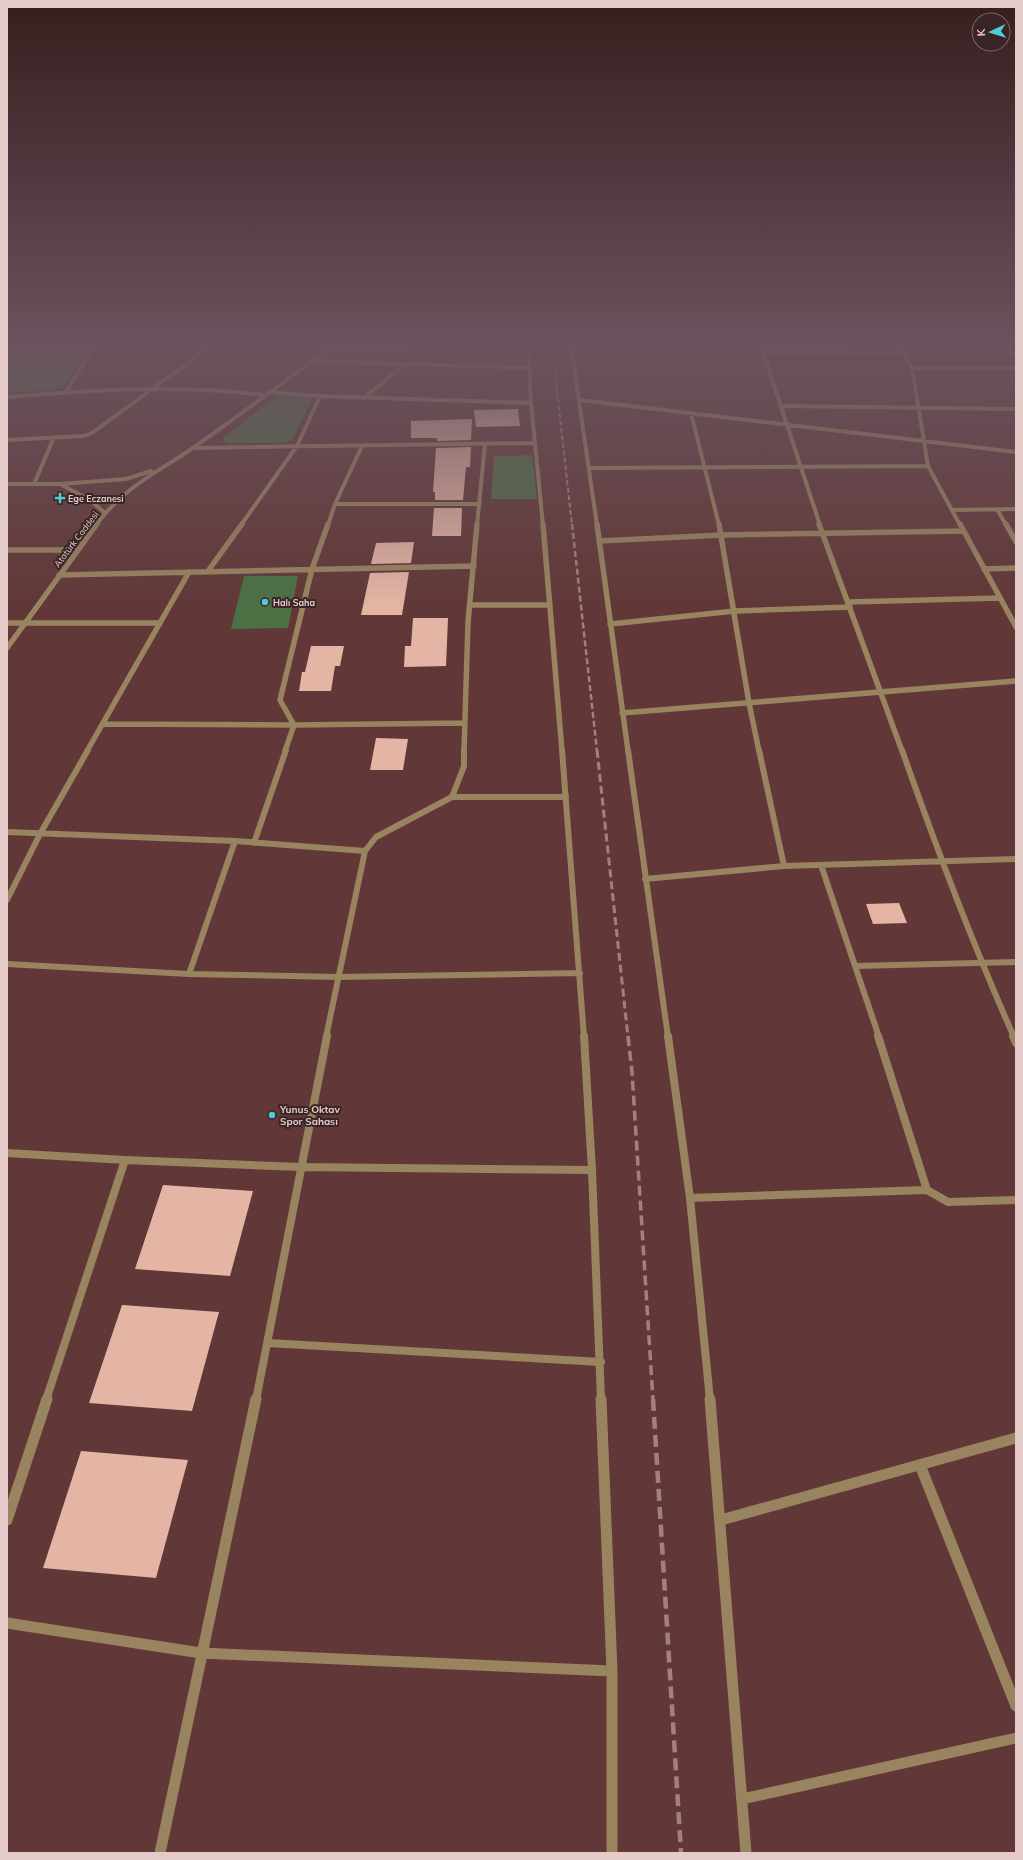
<svg xmlns="http://www.w3.org/2000/svg" width="1023" height="1860" font-family="Mulish,sans-serif">
<rect width="100%" height="100%" fill="#613837"/>
<!-- green -->
<path fill="#4b7145" d="M 49,346 L 90,346 L 65,384 L 58,389 L 7,393 L 7,350 Z
M 343,346 L 414,346 L 402,357 L 330,356 Z
M 278,395 L 311,397 L 313,398 L 292,440 L 281,443 L 226,443 L 223,438 Z
M 532,455 L 537,499 L 491,499 L 494,456 Z
M 244,576 L 298,576 L 288,628 L 231,629 Z"/>
<!-- building -->
<path fill="#e4b5a4" d="M 518,409 L 520,426 L 476,427 L 474,410 Z
M 472,419 L 471,440 L 437,441 L 437,438 L 411,438 L 411,421 Z
M 471,447 L 470,467 L 466,467 L 463,500 L 435,500 L 435,492 L 433,492 L 436,448 Z
M 434,508 L 462,508 L 461,536 L 432,536 Z
M 414,542 L 411,563 L 371,564 L 376,543 Z
M 409,572 L 402,615 L 361,615 L 370,573 Z
M 413,618 L 448,618 L 446,666 L 404,667 L 405,646 L 411,646 Z
M 311,646 L 344,646 L 340,666 L 335,666 L 331,691 L 299,691 L 302,672 L 305,672 Z
M 376,738 L 408,739 L 403,770 L 370,770 Z
M 899,903 L 907,923 L 873,924 L 866,904 Z
M 163,1185 L 253,1191 L 230,1276 L 135,1269 Z
M 122,1305 L 219,1312 L 192,1411 L 89,1403 Z
M 81,1451 L 188,1460 L 156,1578 L 43,1568 Z"/>
<g fill="none" stroke-linecap="round" stroke-linejoin="round">
<!-- minor-far4 -->
<path stroke="#998460" stroke-width="4" d="M 528,346 L 531,403 L 543,525
M 571,346 L 597,525
M 761,346 L 820,525
M 899,346 L 912,368 L 928,466 L 960,525
M 7,348 L 31,346
M 763,352 L 903,353
M 312,361 L 530,368
M 912,368 L 1016,368
M 66,392 L 94,346
M 268,392 L 320,396 L 531,403
M 7,397 C 93,390 178,384 264,395
M 364,398 L 405,364
M 580,400 L 1016,452
M 781,406 L 1016,409
M 691,413 L 719,525
M 7,440 L 84,436 L 92,433 L 211,346
M 192,448 L 535,443
M 589,468 L 928,466
M 7,484 L 60,484 L 126,479 L 151,471
M 34,484 L 54,437
M 60,484 L 90,500 L 105,513
M 335,504 L 480,504
M 997,509 L 1006,525
M 952,510 L 1016,509
M 96,525 C 124,487 156,473 193,448 C 240,415 286,380 333,346
M 241,525 L 297,446 L 320,396
M 328,525 L 335,504 L 362,446
M 477,525 L 485,444"/>
<!-- minor-far3 -->
<path stroke="#998460" stroke-width="5.5" d="M 543,524 L 562,751
M 597,524 L 628,751
M 719,524 L 749,703 L 759,751
M 819,524 L 902,751
M 960,524 L 1016,627
M 1006,524 L 1016,542
M 599,541 L 722,535 L 964,531
M 7,550 L 77,550
M 984,569 L 1016,568
M 208,571 L 242,524
M 59,575 L 474,566
M 848,602 L 1000,598
M 470,605 L 550,605
M 7,623 L 160,623
M 610,624 L 735,611 L 850,607
M 7,648 L 97,524
M 622,713 L 1016,681
M 103,724 L 294,725 L 465,723
M 87,751 L 189,572
M 285,751 L 294,725 L 280,700 L 312,569 L 328,524
M 464,751 L 468,622 L 477,524"/>
<!-- minor-far2 -->
<path stroke="#998460" stroke-width="6" d="M 562,750 L 584,1037
M 628,750 L 668,1037
M 759,750 L 784,866
M 902,750 C 936,847 972,943 1014,1037
M 452,797 L 566,797
M 7,832 L 235,841 L 365,851
M 254,843 L 286,750
M 821,865 L 879,1037
M 645,879 L 784,866 L 1016,859
M 7,900 L 40,834 L 88,750
M 7,964 L 189,974 L 338,977 L 580,973
M 856,966 L 1016,962
M 189,974 L 235,841
M 326,1037 L 365,851 L 376,837 L 452,797 L 464,766 L 464,750"/>
<!-- minor-far1 -->
<path stroke="#998460" stroke-width="8" d="M 584,1036 L 592,1170 L 601,1400
M 668,1036 L 690,1198 L 710,1400
M 878,1036 L 927,1190 L 948,1202 L 1016,1200
M 1013,1036 L 1016,1043
M 7,1153 L 125,1160 L 300,1167 L 592,1170
M 690,1198 L 927,1190
M 268,1343 L 601,1362
M 46,1400 L 125,1160
M 256,1400 L 327,1036"/>
<!-- minor -->
<path stroke="#998460" stroke-width="11" d="M 601,1399 L 612,1671 L 612,1853
M 710,1399 L 746,1853
M 920,1465 L 1016,1706
M 7,1520 L 47,1399
M 721,1520 L 1016,1438
M 7,1623 L 201,1653 L 612,1671
M 742,1799 L 1016,1738
M 160,1853 L 256,1399"/>
<!-- major -->
<path fill="#ecc173" fill-rule="evenodd" d="M 1004,346 L 1010,346 L 1016,355 L 1016,361 Z"/>
<!-- rail-far4 -->
<path stroke="#a2807f" stroke-width="2" stroke-dasharray="5 2.5" stroke-linecap="butt" d="M 552,346 L 572,525"/>
<!-- rail-far3 -->
<path stroke="#a2807f" stroke-width="2.5" stroke-dasharray="6 3" stroke-linecap="butt" d="M 572,524 L 597,751"/>
<!-- rail-far2 -->
<path stroke="#a2807f" stroke-width="3" stroke-dasharray="8 4" stroke-linecap="butt" d="M 597,750 L 628,1037"/>
<!-- rail-far1 -->
<path stroke="#a2807f" stroke-width="3.5" stroke-dasharray="10 5" stroke-linecap="butt" d="M 628,1036 L 632,1072 L 653,1400"/>
<!-- rail -->
<path stroke="#a2807f" stroke-width="4.5" stroke-dasharray="12 6" stroke-linecap="butt" d="M 653,1399 L 681,1853"/>
</g>
<!-- sky -->
<linearGradient id="sky" x2="0" y2="1"><stop stop-color="#351f1e"/><stop offset="0.57" stop-color="#6a535e"/><stop offset="1" stop-color="#6a535e" stop-opacity="0"/></linearGradient>
<rect width="1023" height="606" fill="url(#sky)"/>
<!-- markers -->
<g fill="#51ccd4" stroke="#392525" stroke-width="1.5">
<path d="M58 492h4v4h4v4h-4v4h-4v-4h-4v-4h4z"/>
<circle cx="265" cy="602" r="4"/>
<circle cx="272" cy="1115" r="4"/>
</g>
<g text-anchor="middle" dominant-baseline="central" stroke-width="4" stroke-linejoin="round" paint-order="stroke">
<!-- far-poi labels -->
<g font-size="9" font-weight="bold" fill="#e4cac9" stroke="#392525" text-anchor="start">
<text x="68" y="498">Ege Eczanesi</text>
<text x="273" y="602">Halı Saha</text>
</g>
<!-- far-street labels -->
<g font-size="9" fill="#e4cac9" stroke="#392525">
<text transform="translate(76 539) rotate(-53)">Atatürk Caddesi</text>
</g>
<!-- poi labels -->
<g font-size="10" font-weight="bold" fill="#e4cac9" stroke="#392525" text-anchor="start">
<text x="280" y="1109">Yunus Oktav<tspan x="280" dy="12">Spor Sahası</tspan></text>
</g>
</g>
<!-- border -->
<rect width="1023" height="1860" fill="none" stroke="#e4cac9" stroke-width="16"/>
<!-- north arrow -->
<g transform="translate(991 32) rotate(266)"><circle r="19" fill="#392525" stroke="#7d6767"/>
<path d="M0-3L7 15L0 10L-7 15Z" fill="#51ccd4"/>
<text y="-6" font-size="11" font-weight="bold" text-anchor="middle" fill="#e4cac9">K</text>
</g>
</svg>
